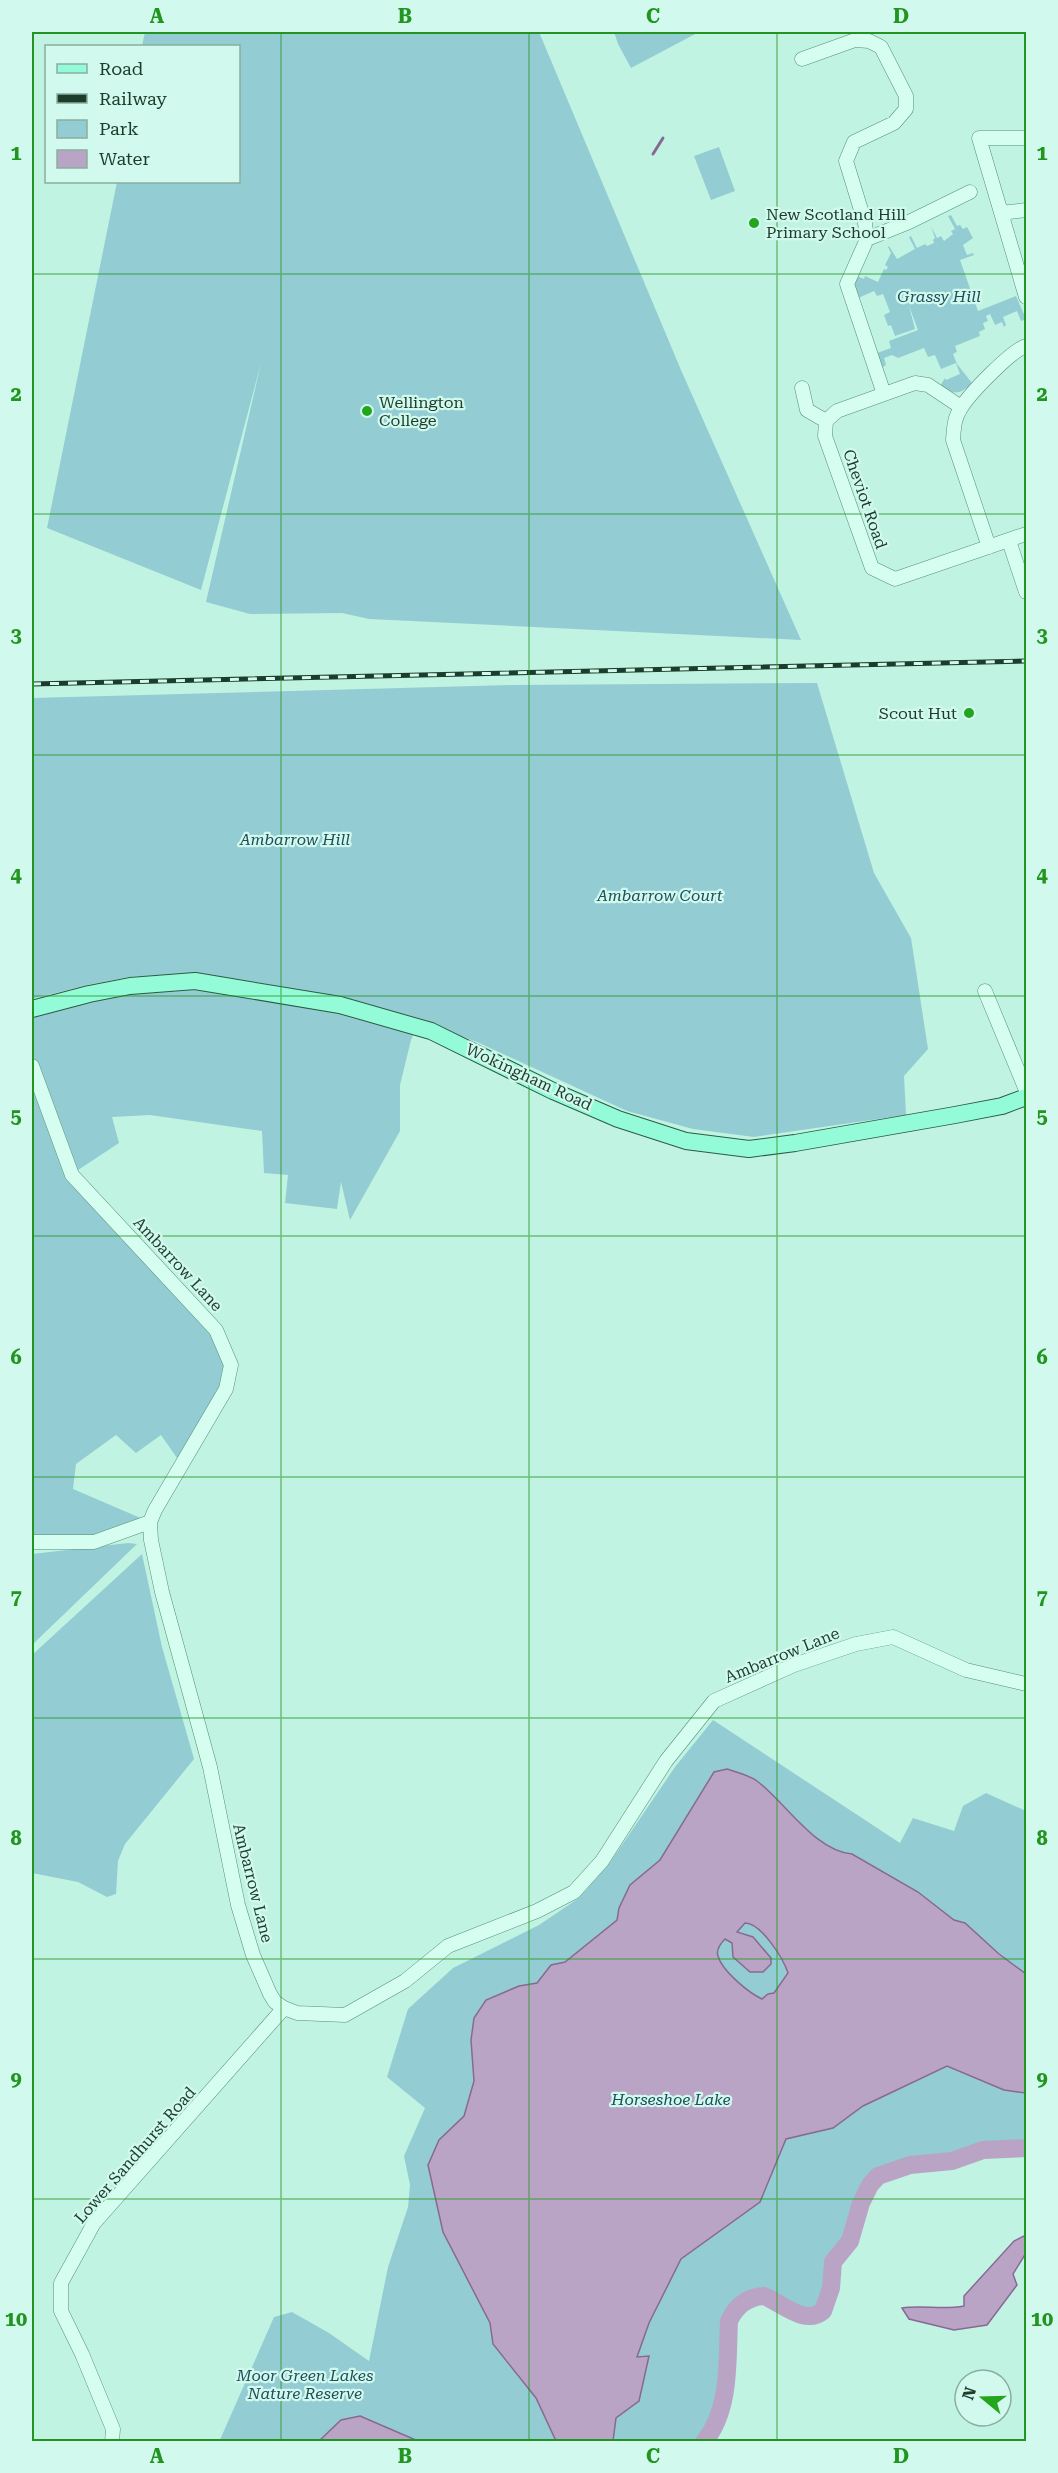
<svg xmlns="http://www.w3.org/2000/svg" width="1058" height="2473" font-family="'Roboto Serif',serif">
<rect width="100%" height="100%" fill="#c1f3e3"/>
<!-- green -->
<path fill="#93cdd3" d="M 145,32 L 539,32 L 681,370 L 801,640 L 369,619 L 342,613 L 250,614 L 206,602 L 261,363 L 201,590 L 47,528 L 117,182 L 238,182 L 238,46 L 142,46 Z
M 614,32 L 699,32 L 631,68 L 618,44 Z
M 719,147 L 735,191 L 711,200 L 694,156 Z
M 951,215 L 957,226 L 960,225 L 963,229 L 967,227 L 973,238 L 963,245 L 967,255 L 973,253 L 974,255 L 960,260 L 978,311 L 1016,296 L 1026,319 L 1021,321 L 1017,311 L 1003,317 L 1006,325 L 1004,327 L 1002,322 L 995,325 L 990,314 L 986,316 L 988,321 L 983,323 L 985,329 L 979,332 L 980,336 L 955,346 L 957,352 L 953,354 L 957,364 L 972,383 C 960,395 955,395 940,386 L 945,378 L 946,380 L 960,374 L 956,363 L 941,369 L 935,355 L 928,357 L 924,348 L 898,358 L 892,355 L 884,358 L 886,365 L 883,367 L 877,353 L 891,348 L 889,341 L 918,330 L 909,306 L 915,329 L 895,336 L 891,325 L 888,326 L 884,315 L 890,312 L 883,294 L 877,296 L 874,291 L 856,299 L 853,285 L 857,276 L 864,279 L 865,276 L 878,282 L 884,269 L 886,270 L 888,267 L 885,265 L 891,253 L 888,247 L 889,246 L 897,259 L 915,249 L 909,237 L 911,236 L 917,248 L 925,244 L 927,246 L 934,243 L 933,240 L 935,238 L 931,226 L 937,238 L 941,236 L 944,241 L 953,234 L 951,231 L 955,229 L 948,216 Z
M 817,683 L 874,873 L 911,938 L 928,1049 L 904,1076 L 906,1115 L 754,1137 L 693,1129 L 627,1111 L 477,1042 L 410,1018 L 343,997 L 195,973 L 129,977 L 87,985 L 32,999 L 32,698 L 512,685 Z
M 195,981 L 417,1026 L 411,1040 L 400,1085 L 400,1131 L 350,1220 L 341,1182 L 337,1209 L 285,1203 L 288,1175 L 264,1173 L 262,1131 L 150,1115 L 112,1117 L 119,1143 L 72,1174 L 216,1330 L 231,1365 L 182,1465 L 161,1435 L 136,1453 L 116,1435 L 76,1464 L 73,1489 L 150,1522 L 94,1542 L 32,1542 L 32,1009 Z
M 128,1543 L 137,1544 L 32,1645 L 32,1554 Z
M 142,1554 L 162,1647 L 194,1759 L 125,1844 L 118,1861 L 116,1894 L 107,1897 L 78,1882 L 32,1873 L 32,1655 Z
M 713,1720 L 900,1843 L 913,1818 L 954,1831 L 963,1806 L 986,1793 L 1026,1811 L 1026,2150 L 983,2152 L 953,2163 L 910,2168 L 880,2178 L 862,2204 L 852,2242 L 835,2263 L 834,2289 L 825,2312 C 806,2329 783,2309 765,2299 C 749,2300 737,2309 733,2323 C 730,2364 732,2407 707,2441 L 219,2442 L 274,2317 L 292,2312 L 329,2333 L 369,2361 L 388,2267 L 408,2207 L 410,2185 L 404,2156 L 425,2108 L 387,2077 L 408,2009 L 453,1968 L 539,1925 L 579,1898 L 609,1864 L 675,1767 Z"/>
<!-- water -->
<path fill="#baa4c5" stroke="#886994" stroke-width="1.5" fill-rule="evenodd" d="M 727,1769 C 736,1772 749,1775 757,1781 C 786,1803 815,1851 852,1854 L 918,1892 L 954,1920 L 965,1923 L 999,1954 L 1026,1974 L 1026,2093 L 1004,2090 L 947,2066 L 863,2106 L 833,2128 L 786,2139 L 760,2202 L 681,2259 L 649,2323 L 637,2357 L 649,2356 L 639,2401 L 616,2418 L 613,2441 L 556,2441 L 536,2398 L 493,2344 L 490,2323 L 443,2232 L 428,2165 L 439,2140 L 464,2116 L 474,2081 L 471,2040 L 474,2018 L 486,2000 L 519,1986 L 537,1983 L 551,1965 L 565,1962 L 617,1920 L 619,1908 L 630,1885 L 660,1860 L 714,1772 ZM 745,1923 C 761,1923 783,1958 788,1973 L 774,1993 L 768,1994 L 762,1999 C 749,1993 722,1971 718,1956 C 716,1950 720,1944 725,1939 L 732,1943 L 733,1957 L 750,1972 L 763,1972 L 771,1964 L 771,1958 L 753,1937 L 737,1932 Z
M 1026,2235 L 1026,2253 L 1013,2274 L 1017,2285 L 987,2325 L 954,2330 L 909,2319 L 902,2308 C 923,2305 943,2310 964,2306 L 964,2296 L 1014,2241 Z
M 360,2416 L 418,2441 L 319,2441 L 341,2420 Z"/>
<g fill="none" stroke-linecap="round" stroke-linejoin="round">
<!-- stream -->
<path stroke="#886994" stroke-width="3" d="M 653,154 L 663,138"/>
<!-- river -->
<path stroke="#baa4c5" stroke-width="18" d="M 704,2442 C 731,2410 727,2360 729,2321 C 736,2306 747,2297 764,2296 C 781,2303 805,2326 823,2311 L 831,2288 L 833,2262 L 850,2241 L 861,2203 L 870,2185 L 878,2176 L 910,2165 L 952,2161 L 983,2150 L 1026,2148"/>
<defs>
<path id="minor" d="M 802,59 L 855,40 L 869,41 L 881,47 L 906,96 L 906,109 L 894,123 L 854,142 L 846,161 L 865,223 L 867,239 L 847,284 L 884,394
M 1026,138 L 979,138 L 1026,297
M 1001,213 L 1026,210
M 867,239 L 909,222 L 970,192
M 802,388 L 807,410 L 826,421
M 961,407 L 928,385 L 915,383 L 837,411 L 826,421 L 825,436 L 872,568 L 895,579 L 1026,534
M 1009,541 L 1026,592
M 989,547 L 953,440 C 954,428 954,418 961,408 C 970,393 1012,350 1026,346
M 985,991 L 1026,1090
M 32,1066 L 72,1175 L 216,1330 L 231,1365 L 226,1389 L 155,1510 L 150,1522 L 151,1540 L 162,1592 L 210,1767 L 238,1905 L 253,1955 L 270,1994 L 275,2002 L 284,2008 L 297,2013 L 345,2015 L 405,1981 L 448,1946 L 537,1911 L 574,1892 L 602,1861 L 666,1761 L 714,1701 L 794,1665 L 856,1644 L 893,1637 L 966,1670 L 1026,1684
M 32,1542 L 94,1542 L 150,1522
M 112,2442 L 113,2429 L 82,2354 L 61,2311 L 61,2283 L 94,2223 L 284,2008"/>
<path id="major" d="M 32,1009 L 89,994 L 130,986 L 195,981 L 340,1005 L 431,1031 L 553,1091 L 618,1119 L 686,1141 L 749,1149 L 795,1143 L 955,1115 L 1002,1106 L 1026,1097"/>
</defs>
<!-- minor casing -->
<use href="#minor" stroke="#568f73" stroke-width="15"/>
<!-- major casing -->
<use href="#major" stroke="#2b5c40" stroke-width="18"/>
<!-- minor -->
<use href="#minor" stroke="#d5fdf0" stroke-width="14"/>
<!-- major -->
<use href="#major" stroke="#94fbd8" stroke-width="16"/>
<defs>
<path id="rail" d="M 32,684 L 1026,661"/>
</defs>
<!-- rail casing -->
<use href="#rail" stroke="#1c3d2b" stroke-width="5"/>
<!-- rail -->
<use href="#rail" stroke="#d1f9ed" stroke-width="3" stroke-dasharray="9" stroke-linecap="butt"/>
</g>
<!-- grid -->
<path fill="none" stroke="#229520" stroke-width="1.5" stroke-opacity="0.55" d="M 281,32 L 281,2442M 529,32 L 529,2442M 777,32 L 777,2442M 32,274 L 1026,274M 32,514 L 1026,514M 32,755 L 1026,755M 32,996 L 1026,996M 32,1236 L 1026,1236M 32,1477 L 1026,1477M 32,1718 L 1026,1718M 32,1959 L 1026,1959M 32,2199 L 1026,2199"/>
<!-- markers -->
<g fill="#23a51e" stroke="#d1f9ed" stroke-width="2">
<circle cx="754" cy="223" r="6"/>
<circle cx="367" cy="411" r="6"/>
<circle cx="969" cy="713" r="6"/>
</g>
<g text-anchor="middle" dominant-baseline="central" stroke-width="4.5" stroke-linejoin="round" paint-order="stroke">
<!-- poi labels -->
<g font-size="16" fill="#1c3d2b" stroke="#d1f9ed" text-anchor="start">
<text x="766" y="214">New Scotland Hill<tspan x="766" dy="18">Primary School</tspan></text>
<text x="379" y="402">Wellington<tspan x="379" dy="18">College</tspan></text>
<text x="957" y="713" text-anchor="end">Scout Hut</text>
</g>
<!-- park labels -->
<g font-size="16" font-style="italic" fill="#204e5c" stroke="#d1f9ed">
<text x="939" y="296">Grassy Hill</text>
<text x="295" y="839">Ambarrow Hill</text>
<text x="660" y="895">Ambarrow Court</text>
<text x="671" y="2099">Horseshoe Lake</text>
<text x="305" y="2375">Moor Green Lakes<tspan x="305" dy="18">Nature Reserve</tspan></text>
</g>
<!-- street labels -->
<g font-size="16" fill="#1c3d2b" stroke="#d1f9ed">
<text transform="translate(865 499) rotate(71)">Cheviot Road</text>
<text transform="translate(529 1077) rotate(25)">Wokingham Road</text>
<text transform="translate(178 1264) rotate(47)">Ambarrow Lane</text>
<text transform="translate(782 1655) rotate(-22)">Ambarrow Lane</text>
<text transform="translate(253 1883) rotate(76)">Ambarrow Lane</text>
<text transform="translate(135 2155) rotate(-49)">Lower Sandhurst Road</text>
</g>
</g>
<!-- border -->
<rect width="1058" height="2473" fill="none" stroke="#d1f9ed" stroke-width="66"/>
<!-- legend -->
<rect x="45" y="45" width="195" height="138" fill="#d1f9ed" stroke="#89ae9f" stroke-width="1.5"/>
<rect x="57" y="64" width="30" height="9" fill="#94fbd8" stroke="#89ae9f" stroke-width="1.5"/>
<text x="99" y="75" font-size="18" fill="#1c3d2b">Road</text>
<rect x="57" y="94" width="30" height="9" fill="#1c3d2b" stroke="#89ae9f" stroke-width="1.5"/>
<text x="99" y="105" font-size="18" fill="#1c3d2b">Railway</text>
<rect x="57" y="120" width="30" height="18" fill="#93cdd3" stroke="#89ae9f" stroke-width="1.5"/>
<text x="99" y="135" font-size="18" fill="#1c3d2b">Park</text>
<rect x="57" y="150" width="30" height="18" fill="#baa4c5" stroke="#89ae9f" stroke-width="1.5"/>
<text x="99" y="165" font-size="18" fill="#1c3d2b">Water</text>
<!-- north arrow -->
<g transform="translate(983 2398) rotate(289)"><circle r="28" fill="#d1f9ed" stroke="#89ae9f" stroke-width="1.5"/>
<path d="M0-4.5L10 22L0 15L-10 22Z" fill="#23a51e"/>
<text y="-9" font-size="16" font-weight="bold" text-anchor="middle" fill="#1c3d2b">N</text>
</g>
<rect x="33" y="33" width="992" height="2407" fill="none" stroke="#229520" stroke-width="2"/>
<g font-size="20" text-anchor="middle" font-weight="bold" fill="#229520">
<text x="157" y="23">A</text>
<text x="405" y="23">B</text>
<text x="653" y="23">C</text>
<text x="901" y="23">D</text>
<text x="16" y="160">1</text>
<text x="1042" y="160">1</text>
<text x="16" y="401">2</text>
<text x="1042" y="401">2</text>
<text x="16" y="642">3</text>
<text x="1042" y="642">3</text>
<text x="16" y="882">4</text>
<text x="1042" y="882">4</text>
<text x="16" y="1123">5</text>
<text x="1042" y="1123">5</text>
<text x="16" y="1364">6</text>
<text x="1042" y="1364">6</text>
<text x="16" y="1604">7</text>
<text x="1042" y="1604">7</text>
<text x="16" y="1845">8</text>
<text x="1042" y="1845">8</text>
<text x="16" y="2086">9</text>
<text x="1042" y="2086">9</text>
<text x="16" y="2326">10</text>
<text x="1042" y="2326">10</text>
<text x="157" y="2463">A</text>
<text x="405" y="2463">B</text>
<text x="653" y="2463">C</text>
<text x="901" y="2463">D</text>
</g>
</svg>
